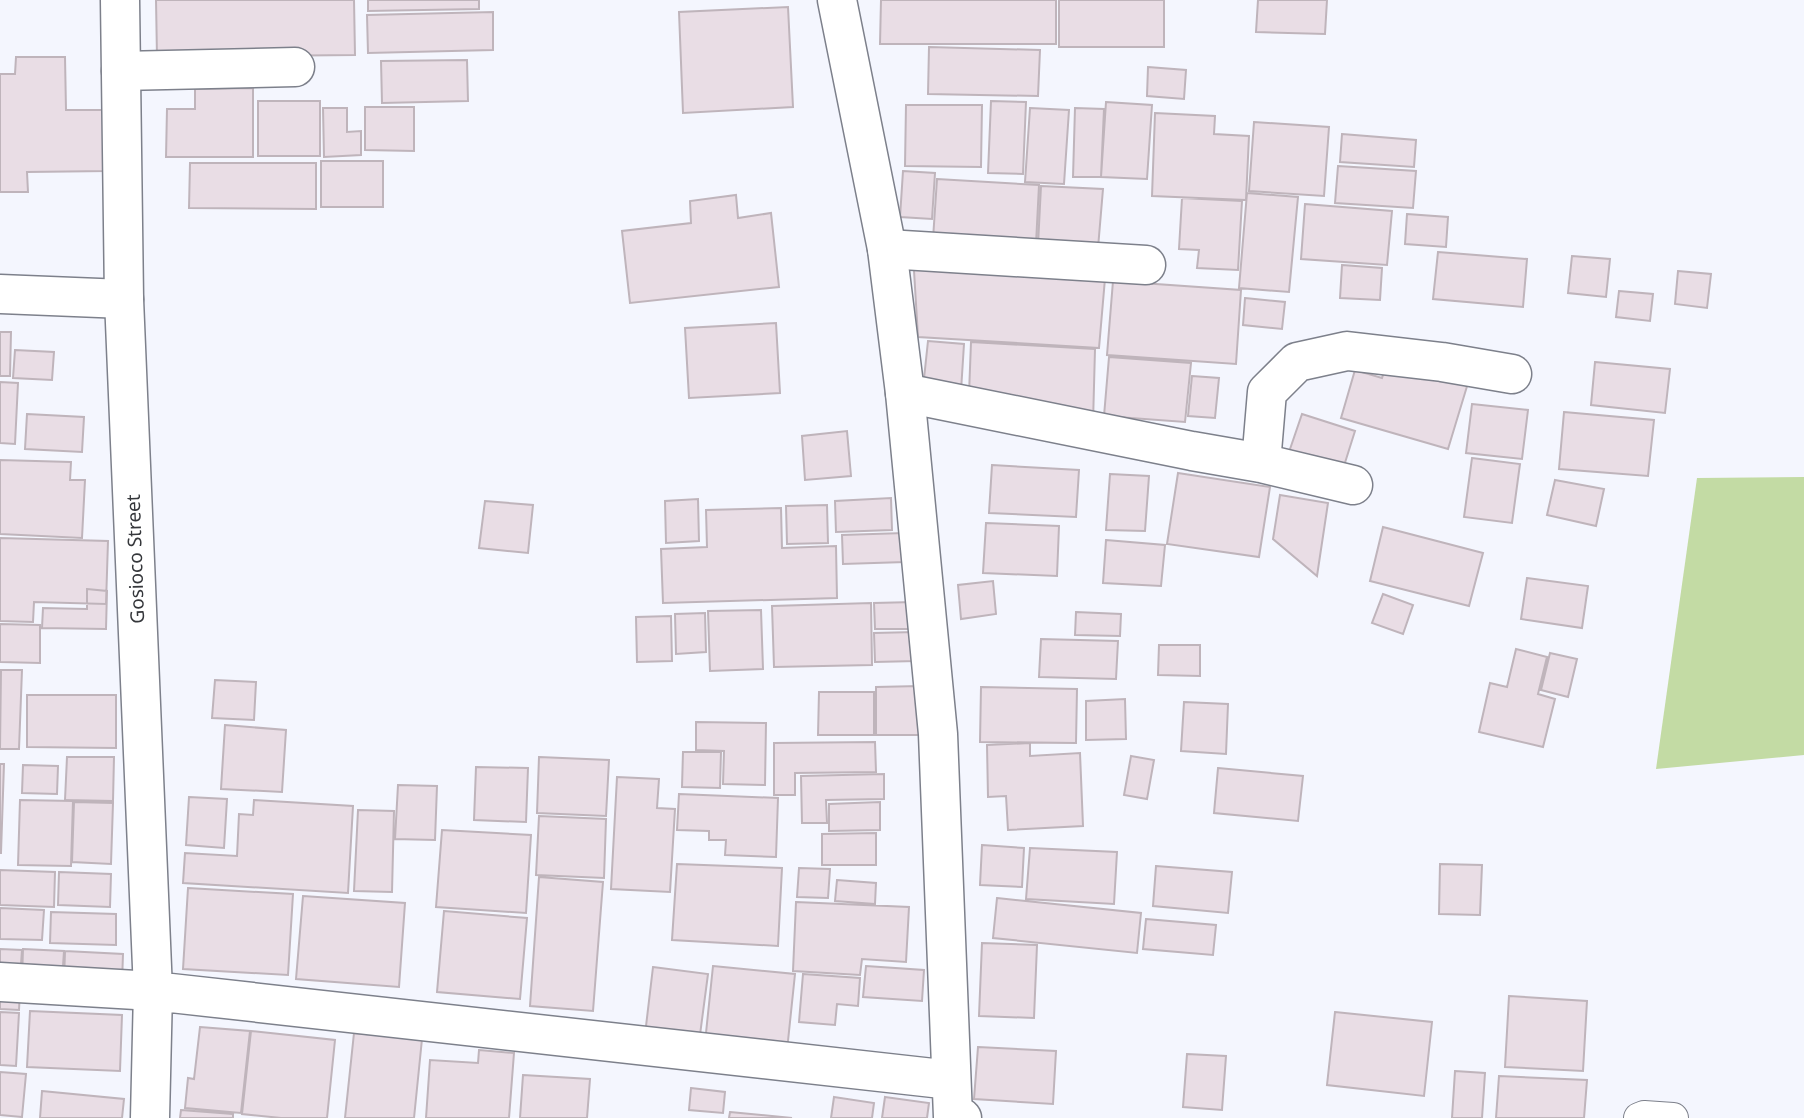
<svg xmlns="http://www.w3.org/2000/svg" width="1804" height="1118" font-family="'Noto Sans',sans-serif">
<rect width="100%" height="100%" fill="#f4f6fe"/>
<!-- green -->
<path fill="#c3dba4" d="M 1804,477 L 1804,755 L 1656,769 L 1697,478 Z"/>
<!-- building -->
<path fill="#e9dde5" stroke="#bfb4bb" stroke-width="2" d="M 156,0 L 354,0 L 355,55 L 157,57 Z
M 368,0 L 479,0 L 479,9 L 368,11 Z
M 881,0 L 1056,0 L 1056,44 L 880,44 Z
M 1059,0 L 1164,0 L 1164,47 L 1059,47 Z
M 1258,0 L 1327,0 L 1325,34 L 1256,32 Z
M 788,7 L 793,107 L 683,113 L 679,12 Z
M 493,12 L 493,50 L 368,53 L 367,15 Z
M 929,47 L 1040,50 L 1038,96 L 928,94 Z
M 16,57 L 65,57 L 66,110 L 107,110 L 107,171 L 27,172 L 28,192 L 0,192 L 0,74 L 15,74 Z
M 467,60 L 468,101 L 382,103 L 381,61 Z
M 1148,67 L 1186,70 L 1184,99 L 1147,96 Z
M 253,88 L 253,157 L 166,157 L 167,109 L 195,109 L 195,89 Z
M 258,101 L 320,101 L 320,156 L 258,156 Z
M 991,101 L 1026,102 L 1023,174 L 988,173 Z
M 1106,102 L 1152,105 L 1147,179 L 1101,177 Z
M 906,105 L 982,105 L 981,167 L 905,166 Z
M 365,107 L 414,107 L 414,151 L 365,150 Z
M 323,108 L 347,108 L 347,132 L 361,131 L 361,155 L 324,157 Z
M 1030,108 L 1069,110 L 1064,184 L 1025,182 Z
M 1075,108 L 1104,109 L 1101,177 L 1073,177 Z
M 1155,113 L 1215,116 L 1214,134 L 1249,136 L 1246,200 L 1152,196 Z
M 1254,122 L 1329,127 L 1324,196 L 1249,191 Z
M 1342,134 L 1416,140 L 1414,167 L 1340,162 Z
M 321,161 L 383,161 L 383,207 L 321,207 Z
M 190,163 L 316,163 L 316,209 L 189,208 Z
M 1338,166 L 1416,171 L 1413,208 L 1335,203 Z
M 903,171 L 935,173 L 932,219 L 900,217 Z
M 937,179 L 1039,185 L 1036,244 L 933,239 Z
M 1041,186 L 1103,189 L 1098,248 L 1038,245 Z
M 1247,193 L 1298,197 L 1289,292 L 1239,288 Z
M 736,195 L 738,218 L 771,213 L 779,287 L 630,303 L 622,231 L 691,223 L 690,201 Z
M 1182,198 L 1242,201 L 1238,270 L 1197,268 L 1199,250 L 1179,249 Z
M 1305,204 L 1392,211 L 1387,265 L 1301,259 Z
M 1407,214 L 1448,217 L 1446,247 L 1405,244 Z
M 1438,252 L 1527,259 L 1523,307 L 1433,299 Z
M 913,254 L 1106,267 L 1099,348 L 918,337 Z
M 1572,256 L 1610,259 L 1606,297 L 1568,293 Z
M 1342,265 L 1382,268 L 1380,300 L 1340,298 Z
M 1678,271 L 1711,274 L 1707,308 L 1675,304 Z
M 1113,281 L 1241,290 L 1236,364 L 1107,355 Z
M 1619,291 L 1653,294 L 1650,321 L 1616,317 Z
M 1245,298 L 1285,302 L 1282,329 L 1243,325 Z
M 776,323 L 780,393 L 689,398 L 685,328 Z
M 0,332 L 11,332 L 10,376 L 0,376 Z
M 928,341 L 964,344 L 961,391 L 923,388 Z
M 971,342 L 1095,349 L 1093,423 L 969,394 Z
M 15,350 L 54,352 L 52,380 L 13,378 Z
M 1109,357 L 1191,363 L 1185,422 L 1104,416 Z
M 1388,360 L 1468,383 L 1448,449 L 1341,418 L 1355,370 L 1382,378 Z
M 1595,362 L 1670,369 L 1665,413 L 1591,405 Z
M 1192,376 L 1219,378 L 1215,418 L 1188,416 Z
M 0,382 L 18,383 L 15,444 L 0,443 Z
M 1472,404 L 1528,410 L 1522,459 L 1466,453 Z
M 1564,412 L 1654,420 L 1648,476 L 1559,469 Z
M 27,414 L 84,417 L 82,452 L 25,449 Z
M 1302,414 L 1355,431 L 1343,469 L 1289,452 Z
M 847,431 L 851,476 L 805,480 L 802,436 Z
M 1472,458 L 1520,464 L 1512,523 L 1464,517 Z
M 0,460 L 71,462 L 70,480 L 85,480 L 82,538 L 0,534 Z
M 992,465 L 1079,470 L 1076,517 L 989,513 Z
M 1178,473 L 1270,487 L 1259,557 L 1167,544 Z
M 1110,474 L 1149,476 L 1145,531 L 1106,530 Z
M 1555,480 L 1604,489 L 1596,526 L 1547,515 Z
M 1280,495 L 1328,503 L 1317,576 L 1273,539 Z
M 891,498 L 892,530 L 836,532 L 835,501 Z
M 698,499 L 699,541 L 666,543 L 665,501 Z
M 485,501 L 533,505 L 528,553 L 479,548 Z
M 827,505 L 828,543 L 787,544 L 786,506 Z
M 781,508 L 782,548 L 836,546 L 837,598 L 663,603 L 661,549 L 707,547 L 706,510 Z
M 986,523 L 1059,526 L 1057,576 L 983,573 Z
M 1383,527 L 1483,553 L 1469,606 L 1370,581 Z
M 904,533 L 905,562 L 843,564 L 842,535 Z
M 0,538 L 108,541 L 106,604 L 34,602 L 33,622 L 0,621 Z
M 1106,540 L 1165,545 L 1161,586 L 1103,583 Z
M 1527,578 L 1588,586 L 1582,628 L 1521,619 Z
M 993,581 L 996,614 L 961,619 L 958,585 Z
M 87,589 L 107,591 L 106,629 L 42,628 L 43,608 L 87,609 Z
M 1383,594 L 1413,605 L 1403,634 L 1372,623 Z
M 914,602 L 915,629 L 875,629 L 874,603 Z
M 871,603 L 872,665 L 774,667 L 772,606 Z
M 761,610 L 763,669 L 710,671 L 708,611 Z
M 1076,612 L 1121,614 L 1120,636 L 1075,635 Z
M 705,613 L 706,652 L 676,654 L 675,614 Z
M 671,616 L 672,661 L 637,662 L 636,617 Z
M 0,624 L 40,625 L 40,663 L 0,662 Z
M 915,632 L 916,661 L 875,662 L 874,633 Z
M 1041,639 L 1118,641 L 1116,679 L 1039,677 Z
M 1159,645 L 1200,645 L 1200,676 L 1158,675 Z
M 1516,649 L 1547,657 L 1538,694 L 1555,699 L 1543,747 L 1479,732 L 1490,683 L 1507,687 Z
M 1550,653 L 1577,659 L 1568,697 L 1541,690 Z
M 1,670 L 22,670 L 19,749 L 0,749 Z
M 215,680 L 256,682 L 254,720 L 212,718 Z
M 919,686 L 919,735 L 876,735 L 876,687 Z
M 981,687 L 1077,689 L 1076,743 L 980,742 Z
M 819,692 L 874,692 L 874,735 L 818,735 Z
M 27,695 L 116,695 L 116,748 L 27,747 Z
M 1125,699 L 1126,739 L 1086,740 L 1086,701 Z
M 1184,702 L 1228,704 L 1226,754 L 1181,751 Z
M 696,722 L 766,723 L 765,785 L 723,784 L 724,751 L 696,750 Z
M 225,725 L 286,730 L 282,792 L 221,789 Z
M 875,742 L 876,772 L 795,773 L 795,795 L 774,795 L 774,743 Z
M 1030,743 L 1030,756 L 1080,753 L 1083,826 L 1008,830 L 1006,796 L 988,797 L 987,745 Z
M 683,752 L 721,752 L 720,788 L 682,787 Z
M 1131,756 L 1154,760 L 1147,799 L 1124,795 Z
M 67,757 L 114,757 L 113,801 L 65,800 Z
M 539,757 L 609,760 L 606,816 L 537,813 Z
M 0,764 L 4,764 L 1,853 L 0,853 Z
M 23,765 L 58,766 L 57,794 L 22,793 Z
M 476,767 L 528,768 L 526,822 L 474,820 Z
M 1218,768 L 1303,776 L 1298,821 L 1214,813 Z
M 884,774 L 884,799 L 826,800 L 827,823 L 802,823 L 801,776 Z
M 617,777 L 659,779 L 657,808 L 675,809 L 670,892 L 611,889 Z
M 398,785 L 437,786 L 435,840 L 395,839 Z
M 679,794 L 778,798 L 776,857 L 725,855 L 726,840 L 709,840 L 709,831 L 677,830 Z
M 189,797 L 227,799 L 224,848 L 186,845 Z
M 20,800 L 73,801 L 71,866 L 18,865 Z
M 254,800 L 353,806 L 348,893 L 183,883 L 185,853 L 237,856 L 239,814 L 253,815 Z
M 74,802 L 113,803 L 111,864 L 72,862 Z
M 880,802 L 880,830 L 829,831 L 829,804 Z
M 358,810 L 394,811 L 392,892 L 354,891 Z
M 539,816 L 606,819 L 604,878 L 536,875 Z
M 442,830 L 531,835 L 526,913 L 436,907 Z
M 876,833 L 876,865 L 822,865 L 822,834 Z
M 982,845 L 1024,848 L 1022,887 L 980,885 Z
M 1030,848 L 1117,852 L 1114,904 L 1026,899 Z
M 677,864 L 782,868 L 778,946 L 672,940 Z
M 1440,864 L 1482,865 L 1480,915 L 1439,914 Z
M 1156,866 L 1232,872 L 1228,913 L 1153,906 Z
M 799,868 L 830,869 L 828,898 L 797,897 Z
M 0,870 L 55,872 L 54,907 L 0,905 Z
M 59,872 L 111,874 L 110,907 L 58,905 Z
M 539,877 L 603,882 L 593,1011 L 530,1006 Z
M 837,880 L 876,883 L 875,904 L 835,901 Z
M 188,888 L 293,894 L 288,975 L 183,969 Z
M 303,896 L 405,903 L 399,987 L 296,979 Z
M 997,898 L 1141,913 L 1137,953 L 993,938 Z
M 796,902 L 909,907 L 906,962 L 862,959 L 860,975 L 793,971 Z
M 0,908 L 44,910 L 42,940 L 0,939 Z
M 444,911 L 527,918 L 520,999 L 437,992 Z
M 51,912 L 116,914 L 116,945 L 50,943 Z
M 1146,919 L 1216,925 L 1213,955 L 1143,949 Z
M 982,943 L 1037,945 L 1034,1018 L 979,1016 Z
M 0,949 L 22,950 L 20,979 L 0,978 Z
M 23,949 L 64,951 L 62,981 L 22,979 Z
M 65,951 L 123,954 L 122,983 L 64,981 Z
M 713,966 L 795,974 L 786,1060 L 704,1052 Z
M 866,966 L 924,970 L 922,1001 L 863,997 Z
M 653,967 L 708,974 L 698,1050 L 644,1043 Z
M 803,974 L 860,978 L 858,1006 L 837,1004 L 835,1025 L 799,1022 Z
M 0,988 L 20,989 L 19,1010 L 0,1009 Z
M 1509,996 L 1587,1001 L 1583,1071 L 1505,1067 Z
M 30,1011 L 122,1015 L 120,1071 L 27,1067 Z
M 0,1012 L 19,1013 L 16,1066 L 0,1065 Z
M 1335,1012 L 1432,1022 L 1424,1096 L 1327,1085 Z
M 200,1027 L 250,1031 L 241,1113 L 185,1108 L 188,1078 L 194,1079 Z
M 251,1031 L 335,1040 L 327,1118 L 281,1118 L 242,1114 Z
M 354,1033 L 422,1039 L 414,1118 L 345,1118 Z
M 978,1047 L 1056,1051 L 1053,1104 L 974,1099 Z
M 479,1050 L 514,1053 L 509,1118 L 426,1118 L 430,1060 L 478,1063 Z
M 1187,1054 L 1226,1056 L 1222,1110 L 1183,1107 Z
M 1455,1071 L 1485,1073 L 1482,1118 L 1452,1118 Z
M 0,1072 L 26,1074 L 22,1117 L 0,1115 Z
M 523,1075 L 590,1079 L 587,1118 L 520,1118 Z
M 1499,1076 L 1587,1080 L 1584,1118 L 1496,1118 Z
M 691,1088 L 725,1092 L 723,1113 L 689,1110 Z
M 42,1091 L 124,1099 L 122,1118 L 40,1118 Z
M 834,1097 L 874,1103 L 872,1118 L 831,1118 Z
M 885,1097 L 929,1103 L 927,1118 L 882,1118 Z
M 181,1110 L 233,1114 L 233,1118 L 180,1118 Z
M 730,1112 L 792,1118 L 729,1118 Z"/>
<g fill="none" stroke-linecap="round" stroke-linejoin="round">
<defs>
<path id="lane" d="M 1639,1118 L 1644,1116 L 1673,1118"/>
<path id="street" d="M 121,71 L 295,67
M 887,249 L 1146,265
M 0,294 L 124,299
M 905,393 L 1192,451 L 1261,463 L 1353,485
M 1261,463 L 1267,392 L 1297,362 L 1347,351 L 1442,362 L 1512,374
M 0,982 L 153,991"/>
<path id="secondary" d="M 120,0 L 124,299 L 153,991 L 150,1118
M 837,0 L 887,249 L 905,393 L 938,734 L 953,1117 L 962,1118
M 153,991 L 951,1080"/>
</defs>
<!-- lane casing -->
<use href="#lane" stroke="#7d808b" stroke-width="32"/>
<!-- street casing -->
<use href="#street" stroke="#7d808b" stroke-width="41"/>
<!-- secondary casing -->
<use href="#secondary" stroke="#7d808b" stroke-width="41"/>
<!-- lane -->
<use href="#lane" stroke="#fff" stroke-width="30"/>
<!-- street -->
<use href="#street" stroke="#fff" stroke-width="38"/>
<!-- secondary -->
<use href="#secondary" stroke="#fff" stroke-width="38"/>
</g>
<g text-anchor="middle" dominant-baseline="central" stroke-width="5" stroke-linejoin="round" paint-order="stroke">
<!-- street labels -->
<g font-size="19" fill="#35373b" stroke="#fff">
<text transform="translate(135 559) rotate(-92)">Gosioco Street</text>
</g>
</g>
</svg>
